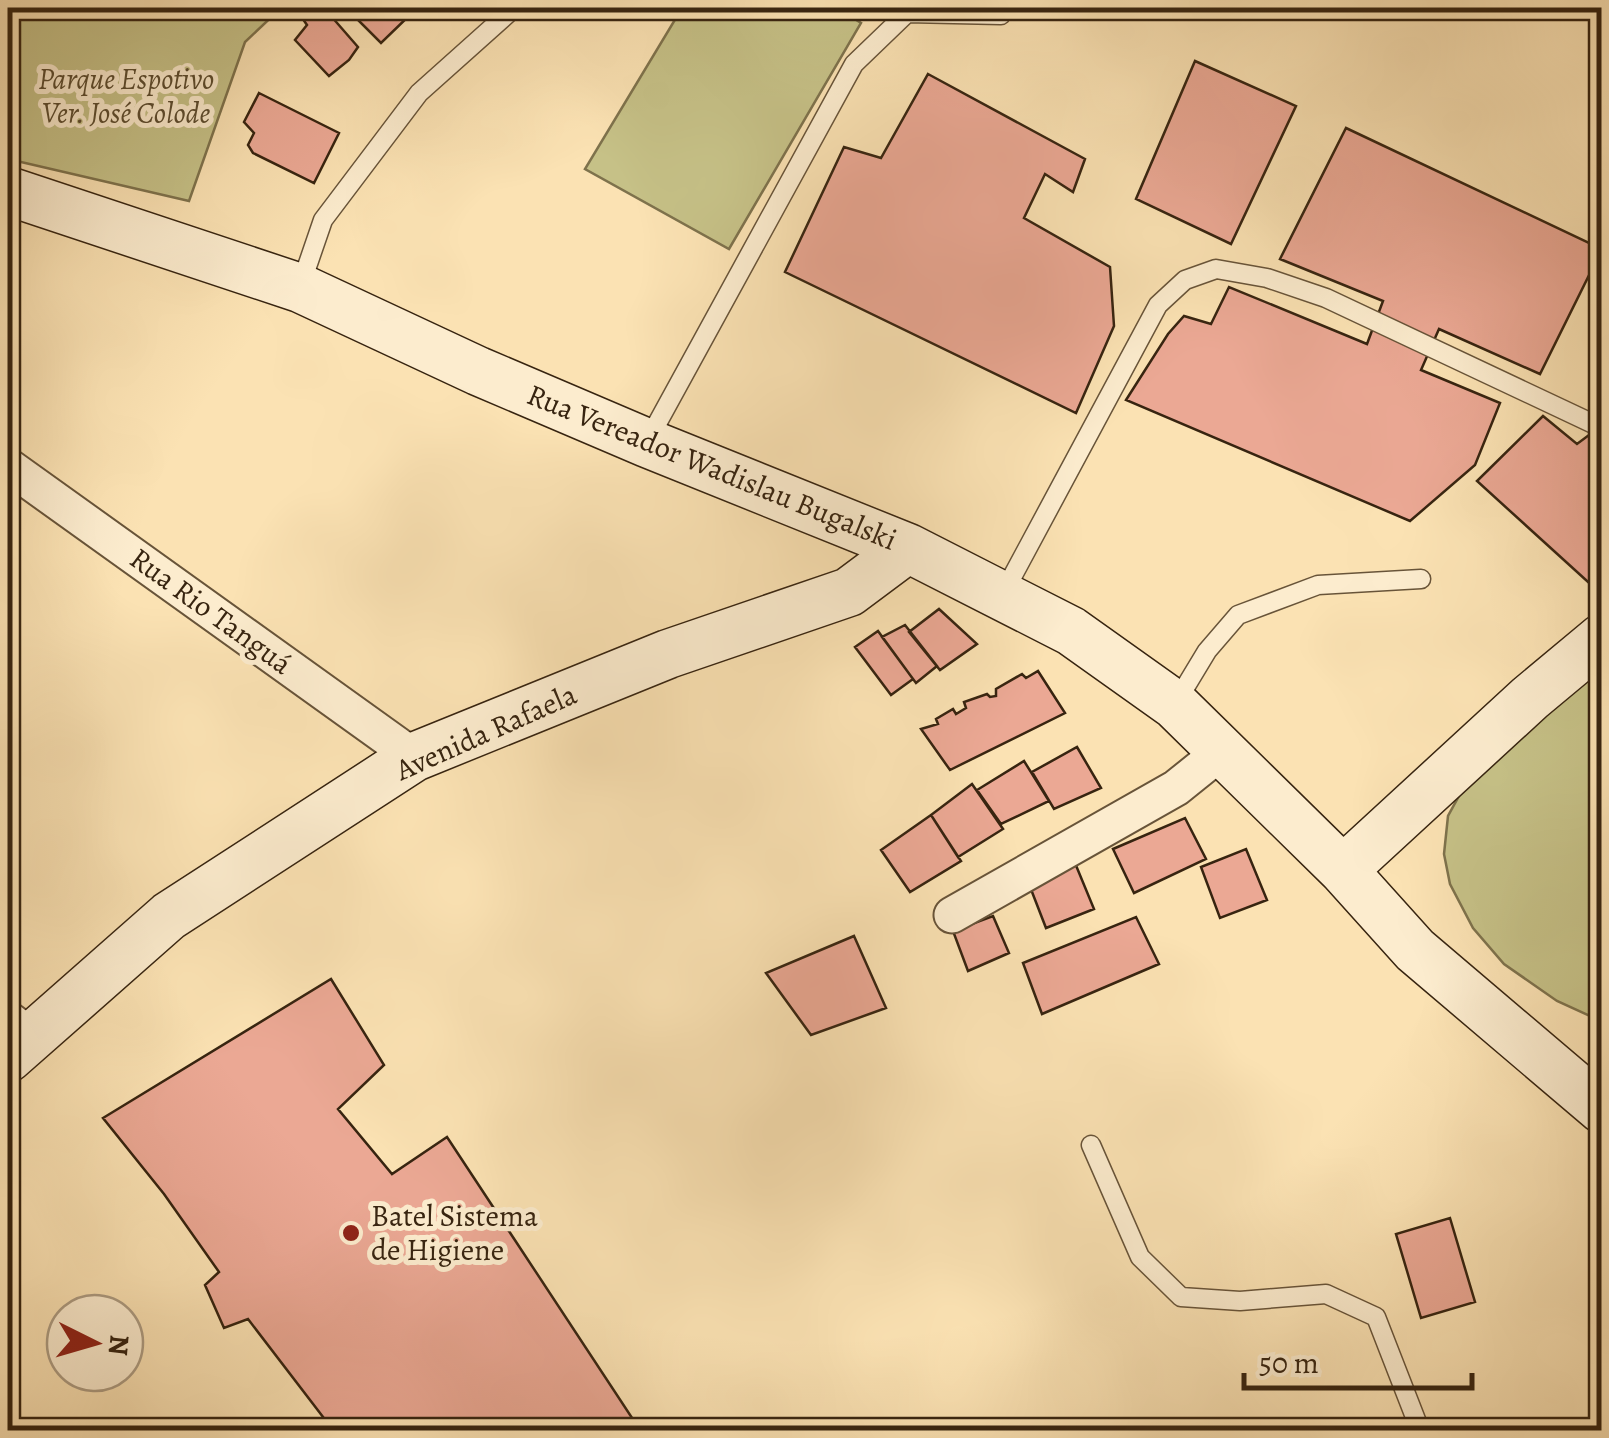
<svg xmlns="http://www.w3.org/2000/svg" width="1609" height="1438" font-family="Alegreya,serif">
<rect width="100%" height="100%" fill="#fbe2b3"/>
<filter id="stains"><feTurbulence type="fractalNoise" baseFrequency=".002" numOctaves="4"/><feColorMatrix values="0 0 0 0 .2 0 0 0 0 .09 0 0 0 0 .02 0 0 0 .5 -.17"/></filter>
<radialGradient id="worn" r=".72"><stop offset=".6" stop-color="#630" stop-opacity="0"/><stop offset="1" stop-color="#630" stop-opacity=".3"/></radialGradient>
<!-- green -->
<path fill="#c6c187" stroke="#7e724c" stroke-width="2.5" d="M 8,8 L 281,8 L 245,42 L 189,201 L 8,159 Z
M 682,8 L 837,8 L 861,23 L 729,249 L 585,169 Z
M 1601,644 L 1601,1021 L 1557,1001 L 1504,964 L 1473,928 L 1450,884 L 1444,854 L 1448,816 L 1481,756 Z"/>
<!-- building -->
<path fill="#eba894" stroke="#372410" stroke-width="2.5" d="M 298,8 L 324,8 L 358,47 L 349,60 L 329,76 L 295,40 L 307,25 L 296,9 Z
M 346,8 L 407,8 L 412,13 L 381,43 Z
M 1195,61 L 1296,106 L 1231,244 L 1136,199 Z
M 928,74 L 1085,159 L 1073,192 L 1045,174 L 1024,218 L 1110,267 L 1114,326 L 1076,413 L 785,272 L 844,147 L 881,158 Z
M 259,93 L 339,133 L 314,183 L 253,153 L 248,145 L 254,133 L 244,122 Z
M 1346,128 L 1602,249 L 1540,374 L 1439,329 L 1421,370 L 1500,403 L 1475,465 L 1410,521 L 1126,400 L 1168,334 L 1184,316 L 1211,324 L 1229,287 L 1367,344 L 1383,301 L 1280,259 Z
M 1543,416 L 1577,444 L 1593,432 L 1602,439 L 1602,587 L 1598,591 L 1477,481 Z
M 939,609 L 977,644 L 940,670 L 909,632 Z
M 905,625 L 937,666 L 916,683 L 882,637 Z
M 878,631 L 913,679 L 891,695 L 855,647 Z
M 1038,671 L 1065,713 L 950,770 L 921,729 L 938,724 L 936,719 L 953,709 L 956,714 L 966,708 L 964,702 L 987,694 L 990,697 L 996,696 L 996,689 L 1022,674 L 1026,678 Z
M 1077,747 L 1101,788 L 1054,809 L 1032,772 Z
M 1024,761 L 1049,801 L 1001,824 L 977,790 Z
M 972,784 L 1003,829 L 958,857 L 931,815 Z
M 931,815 L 961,861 L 910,892 L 881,850 Z
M 1185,818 L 1206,859 L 1134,893 L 1113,849 Z
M 1246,849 L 1267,900 L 1220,918 L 1201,867 Z
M 1075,863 L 1094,909 L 1046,928 L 1027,879 Z
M 993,916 L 1009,953 L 968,971 L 953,931 Z
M 1136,917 L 1159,964 L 1042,1014 L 1023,963 Z
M 854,936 L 886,1008 L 811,1035 L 766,973 Z
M 331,979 L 384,1065 L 338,1109 L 392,1174 L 447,1137 L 640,1430 L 333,1430 L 248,1319 L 224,1328 L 205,1285 L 219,1272 L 164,1194 L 103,1118 Z
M 1450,1218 L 1475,1302 L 1421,1318 L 1396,1234 Z"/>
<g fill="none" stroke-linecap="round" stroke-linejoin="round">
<defs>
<path id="lane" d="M 300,287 L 323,220 L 419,93 L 514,8
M 647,442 L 854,64 L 907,13 L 1001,15
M 1004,592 L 1158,305 L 1185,280 L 1216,269 L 1267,278 L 1326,298 L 1602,428
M 1175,704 L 1207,651 L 1238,615 L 1318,585 L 1421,579
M 1091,1145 L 1140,1257 L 1181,1297 L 1240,1301 L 1326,1294 L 1376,1317 L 1420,1430"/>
<path id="street" d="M 8,466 L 414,757
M 952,915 L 1176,788 L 1222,751
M 8,1019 L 32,1037"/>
<path id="secondary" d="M 8,191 L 300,288 L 478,371 L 647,443 L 908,548 L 1071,631 L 1175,705 L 1343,870 L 1415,950 L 1602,1109
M 1343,870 L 1530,698 L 1602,638
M 8,1058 L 169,916 L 414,757 L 668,654 L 849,592 L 908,548"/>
</defs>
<!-- lane casing -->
<use href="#lane" stroke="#685439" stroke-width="21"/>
<!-- street casing -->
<use href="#street" stroke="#685439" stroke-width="39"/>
<!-- secondary casing -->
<use href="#secondary" stroke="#372410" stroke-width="51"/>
<!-- lane -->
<use href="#lane" stroke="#fcecce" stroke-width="18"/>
<!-- street -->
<use href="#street" stroke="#fcecce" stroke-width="35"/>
<!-- secondary -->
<use href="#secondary" stroke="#fcecce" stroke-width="48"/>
</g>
<!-- markers -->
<circle fill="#8f2418" stroke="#fcecce" stroke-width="4" cx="351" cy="1233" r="10"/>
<g text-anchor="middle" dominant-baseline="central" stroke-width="10" stroke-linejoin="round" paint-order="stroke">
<!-- park labels -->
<g font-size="30" font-style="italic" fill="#5b4b2e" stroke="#fcecce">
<text x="126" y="79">Parque Espotivo<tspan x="126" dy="34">Ver. José Colode</tspan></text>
</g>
<!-- street labels -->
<g font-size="30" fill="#372410" stroke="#fcecce">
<text transform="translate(712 467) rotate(22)">Rua Vereador Wadislau Bugalski</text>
<text transform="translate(211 611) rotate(36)">Rua Rio Tanguá</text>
<text transform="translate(486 732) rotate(-24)">Avenida Rafaela</text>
</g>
<!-- poi labels -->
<g font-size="30" fill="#372410" stroke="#fcecce" text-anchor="start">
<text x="371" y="1216">Batel Sistema<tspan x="371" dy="34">de Higiene</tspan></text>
</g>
</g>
<!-- margin -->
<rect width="1609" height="1438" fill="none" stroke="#fbe2b3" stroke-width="40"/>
<rect x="10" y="10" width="1589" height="1418" fill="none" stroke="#372410" stroke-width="5"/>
<rect x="20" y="20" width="1569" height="1398" fill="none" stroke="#372410" stroke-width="2.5"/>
<!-- north arrow -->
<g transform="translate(95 1343) rotate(95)"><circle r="48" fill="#fcecce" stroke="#ad9c82" stroke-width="2.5"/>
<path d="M0-8L18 38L0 25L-18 38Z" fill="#8f2418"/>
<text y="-15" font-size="28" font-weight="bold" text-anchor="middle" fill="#372410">N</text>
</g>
<!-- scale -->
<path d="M1244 1373v15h228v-15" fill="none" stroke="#372410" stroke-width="5"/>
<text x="1259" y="1373" font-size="30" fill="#372410" stroke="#fcecce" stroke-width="8" paint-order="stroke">50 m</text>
<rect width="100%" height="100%" filter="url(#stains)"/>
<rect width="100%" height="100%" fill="url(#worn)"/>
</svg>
